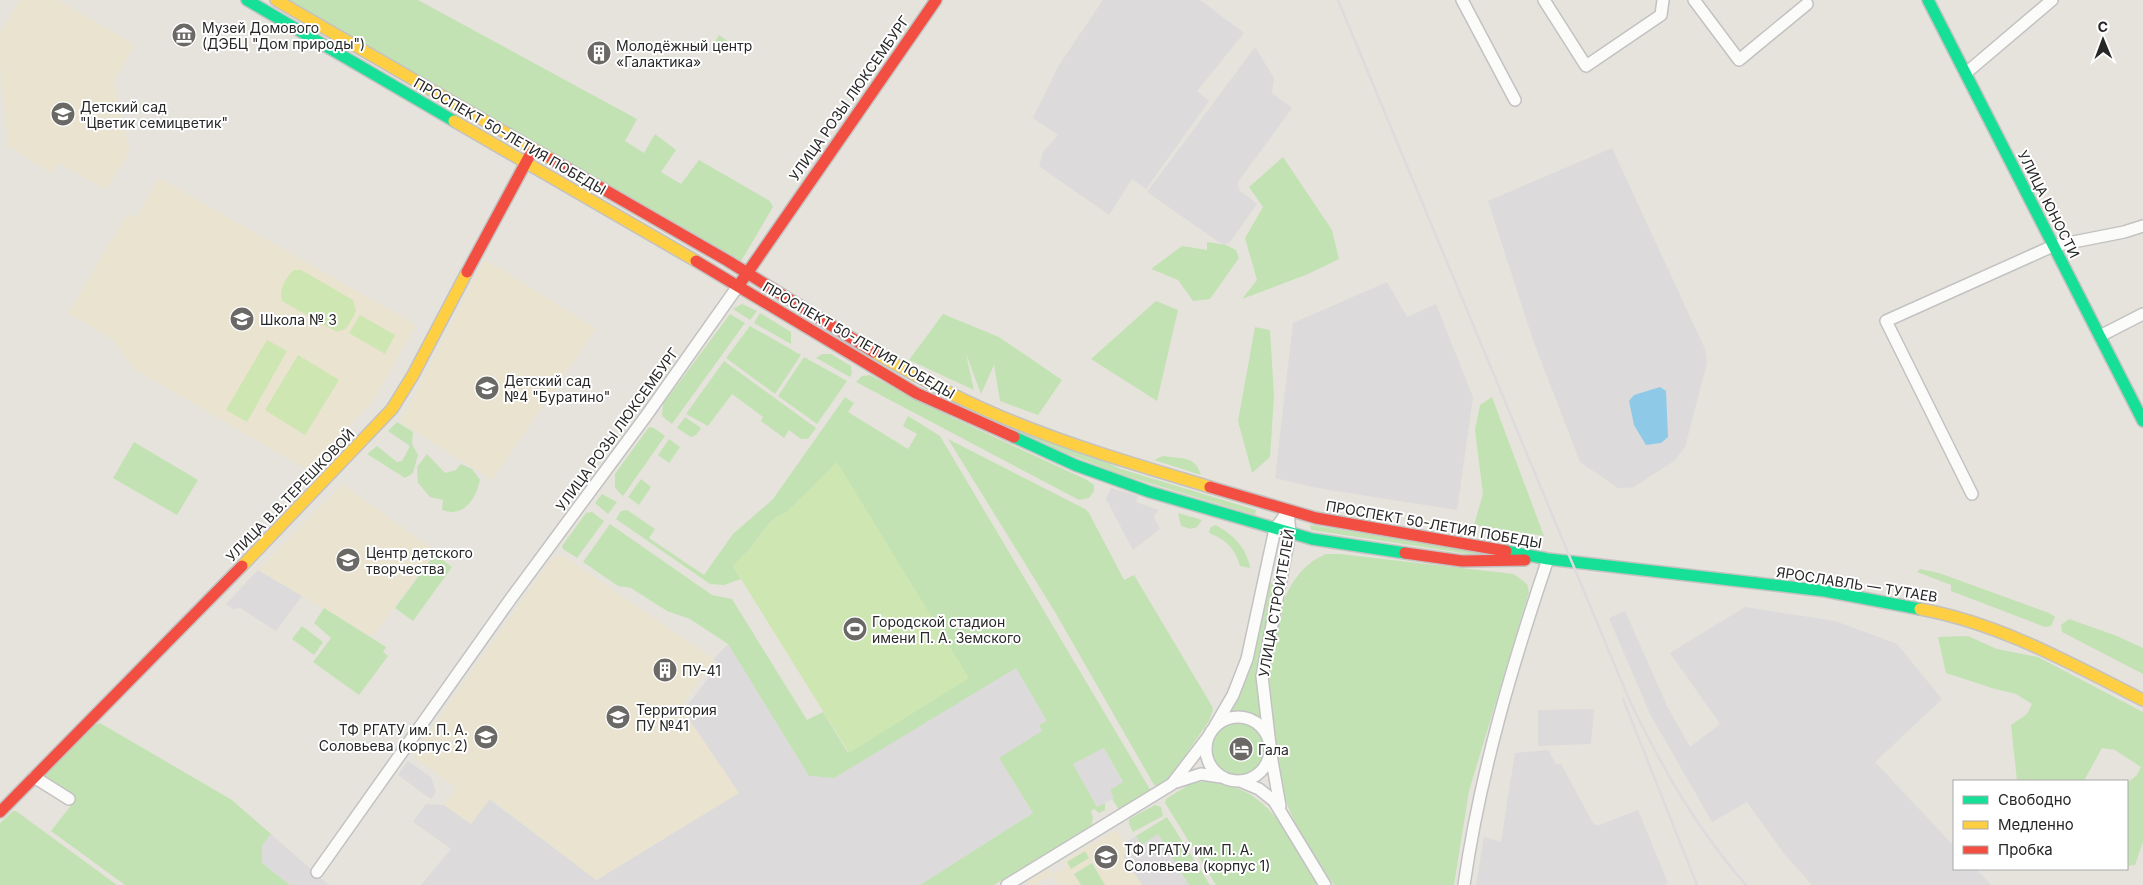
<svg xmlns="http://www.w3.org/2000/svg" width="2143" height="885" font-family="Inter,sans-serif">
<rect width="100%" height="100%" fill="#e6e3dc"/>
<!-- industrial -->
<path fill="#dcdadb" d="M 1103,0 L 1200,0 L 1244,33 L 1197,91 L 1209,101 L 1146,189 L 1132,179 L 1109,215 L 1039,166 L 1043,152 L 1058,135 L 1033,118 L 1059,65 Z
M 1255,47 L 1274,78 L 1272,93 L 1292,108 L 1238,182 L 1239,190 L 1257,204 L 1230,242 L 1223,245 L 1147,192 Z
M 1612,148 L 1705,349 L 1707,363 L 1685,447 L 1674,461 L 1634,487 L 1623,488 L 1618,488 L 1580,462 L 1533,340 L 1488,201 Z
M 1387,282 L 1407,317 L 1436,304 L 1473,397 L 1457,510 L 1317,488 L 1275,478 L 1293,323 Z
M 1111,488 L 1138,496 L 1136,502 L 1158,510 L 1154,517 L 1160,529 L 1133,550 L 1106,499 Z
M 258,570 L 302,596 L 276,631 L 240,608 L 233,609 L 226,604 Z
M 1745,607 L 1835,621 L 1897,644 L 1942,699 L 1875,762 L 1954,846 L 1954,869 L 1976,869 L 1991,885 L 1812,885 L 1785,855 L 1747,802 L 1712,822 L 1650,714 L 1609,618 L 1625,611 L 1668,708 L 1690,747 L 1720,724 L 1670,653 Z
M 728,644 L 809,776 L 834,778 L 1016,667 L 1047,721 L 1042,731 L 1004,766 L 1033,813 L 920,885 L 421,885 L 451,849 L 413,822 L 426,804 L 444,805 L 471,824 L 489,799 L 597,880 L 738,793 L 683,711 L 719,664 L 714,659 Z
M 1594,709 L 1591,744 L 1538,746 L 1538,710 Z
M 1104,748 L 1123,783 L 1114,798 L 1097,807 L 1073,764 Z
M 1548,750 L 1556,764 L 1561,764 L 1594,825 L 1600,825 L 1638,810 L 1668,883 L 1664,885 L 1476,885 L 1484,837 L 1501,842 L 1515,753 Z
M 408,761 L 431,777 L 436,792 L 431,799 L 398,775 Z
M 271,834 L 315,873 L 329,885 L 290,885 L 262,863 L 262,845 Z
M 1158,834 L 1189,885 L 1142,885 L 1123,856 L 1130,851 L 1125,843 L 1136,836 L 1141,844 Z"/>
<!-- education -->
<path fill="#e9e3d0" d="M 20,0 L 58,0 L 135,45 L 114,81 L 130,152 L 106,189 L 58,163 L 51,173 L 8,146 L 0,66 L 0,33 Z
M 159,178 L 416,325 L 373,401 L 307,470 L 133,368 L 115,341 L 68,313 L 127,214 L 136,218 Z
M 485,259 L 596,329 L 492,480 L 400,422 Z
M 342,484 L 436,551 L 372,637 L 258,570 Z
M 559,556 L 565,557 L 714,659 L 681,707 L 739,793 L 596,880 L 490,799 L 471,824 L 444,805 L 456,788 L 415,758 L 413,754 L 552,558 Z
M 1114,831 L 1119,833 L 1130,851 L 1123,856 L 1142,885 L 1105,885 L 1092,863 L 1074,874 L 1081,885 L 1059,885 L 1052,875 L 1035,885 L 1027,885 L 1029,880 L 1048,869 L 1053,874 L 1066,867 L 1064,860 Z"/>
<!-- green -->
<path fill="#c3e2b4" d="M 284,0 L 418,0 L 637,119 L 625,141 L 644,153 L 655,134 L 676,150 L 661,172 L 681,184 L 699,160 L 770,201 L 773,207 L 740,263 Z
M 719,35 L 729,42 L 721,55 L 711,49 Z
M 1283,157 L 1332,230 L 1339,259 L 1308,274 L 1242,299 L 1257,280 L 1245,238 L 1263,207 L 1249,187 Z
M 1207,242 L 1226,245 L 1236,250 L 1239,258 L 1210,299 L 1193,301 L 1178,280 L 1151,269 L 1182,246 L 1207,250 Z
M 1156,301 L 1178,310 L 1157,401 L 1091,359 Z
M 742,304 L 757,311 L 750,320 L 733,309 Z
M 760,313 L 791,332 L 791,344 L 754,323 Z
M 730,314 L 745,323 L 672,424 L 662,416 L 663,404 Z
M 943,314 L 999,337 L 1062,380 L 1038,415 L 1000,401 L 994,365 L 981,394 L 966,354 L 974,390 L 909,360 Z
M 750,326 L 801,355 L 775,394 L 726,358 Z
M 1255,327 L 1270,330 L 1274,396 L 1270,457 L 1252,473 L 1238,421 Z
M 843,340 L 1121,469 L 1256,510 L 1255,515 L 1119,474 L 1010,431 Z
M 822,354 L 831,354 L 851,366 L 852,373 L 850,377 L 816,358 Z
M 804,357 L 847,381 L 817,424 L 778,396 Z
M 724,361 L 816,428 L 808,439 L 801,439 L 789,430 L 784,438 L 761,421 L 763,417 L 732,394 L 708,426 L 686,414 Z
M 870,375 L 949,416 L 1087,480 L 1094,485 L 1094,491 L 1089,498 L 1079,500 L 856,382 L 862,376 Z
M 845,397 L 854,403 L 848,412 L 908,449 L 917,434 L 903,426 L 908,416 L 940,436 L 1151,791 L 1120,811 L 1112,799 L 1114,798 L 1110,790 L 1123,782 L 1104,748 L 1073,764 L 1097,807 L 1105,803 L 1105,810 L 1099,813 L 1094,809 L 1091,811 L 1093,818 L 1091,826 L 994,885 L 920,885 L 1033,813 L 999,758 L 1042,731 L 1039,725 L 1047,721 L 1016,668 L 834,778 L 809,776 L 728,644 L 690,619 L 667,611 L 631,588 L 618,586 L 583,562 L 610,524 L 712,595 L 732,599 L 807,720 L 823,712 L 848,753 L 837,463 L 786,513 C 771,517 764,531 755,542 C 749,551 740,558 733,566 L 741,579 L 724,585 L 710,584 L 616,519 L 621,511 L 627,510 L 655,529 L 649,538 L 704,575 L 733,534 L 773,499 Z
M 1492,397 L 1544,536 L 1474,525 L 1483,494 L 1475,430 L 1480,405 Z
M 685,417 L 701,428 L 696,435 L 691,437 L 677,428 Z
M 397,422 L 413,432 L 412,444 L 418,455 L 413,473 L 405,478 L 367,454 L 377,446 L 397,462 L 402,461 L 410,446 L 388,431 Z
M 649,427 L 654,428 L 665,436 L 623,496 L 615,488 L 615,474 Z
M 669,439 L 680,447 L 669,463 L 658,455 Z
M 948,439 L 1085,509 L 1089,513 L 1124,580 L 1134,575 L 1212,706 L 1213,710 L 1209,721 L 1168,780 L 1158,787 L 1154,785 L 1055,612 Z
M 134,442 L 198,480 L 177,515 L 113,478 Z
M 427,454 L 445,473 L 456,470 L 461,464 L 472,469 L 480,480 C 476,499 464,518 442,510 L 443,500 L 430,497 L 418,483 L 417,467 Z
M 1163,456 C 1181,459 1195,455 1201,475 L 1154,460 Z
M 641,479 L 651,487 L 639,505 L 628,497 Z
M 602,494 L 617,502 L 608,514 L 595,503 Z
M 592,512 L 604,521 L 577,558 L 563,549 L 562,546 L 586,513 Z
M 1178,513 L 1202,520 L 1197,527 L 1191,529 L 1181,526 Z
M 1215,525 C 1233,534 1247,548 1250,568 L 1240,566 C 1236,549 1225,539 1209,533 L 1210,528 Z
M 1310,525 L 1481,552 L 1482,556 L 1311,530 Z
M 435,554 L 452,567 L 413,621 L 395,608 Z
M 1326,554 L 1340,554 L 1514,574 L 1527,584 L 1529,592 L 1469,791 L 1454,885 L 1334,885 C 1316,857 1294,829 1285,797 C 1273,759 1273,715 1269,675 C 1273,632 1281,572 1326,554 Z
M 1920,569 L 1939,573 L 2049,613 L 2055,617 L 2051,626 L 2045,627 L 1951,591 L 1951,585 L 1917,572 Z
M 1268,582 L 1274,584 L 1257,672 L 1261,719 L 1242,713 L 1229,715 L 1249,671 Z
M 324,608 L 386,647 L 383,652 L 388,656 L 359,695 L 313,662 L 331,638 L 314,623 Z
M 2069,619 L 2117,636 L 2143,648 L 2143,674 L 2062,632 L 2061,625 Z
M 302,626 L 323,642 L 314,655 L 292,639 Z
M 1968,636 L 1997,649 L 2038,657 L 2143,712 L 2143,842 L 2135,865 L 2127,866 L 2127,783 L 2137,775 L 2141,767 L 2115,750 L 2102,748 L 2084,781 L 2017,781 L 2011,725 L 2027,714 L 2032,704 L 2016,694 L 1995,689 L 1946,673 L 1938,637 Z
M 100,723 L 232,800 L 271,834 L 262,845 L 262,863 L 290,885 L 125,885 L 51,831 L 76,799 L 41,777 L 95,725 Z
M1212 749a26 26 0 1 1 52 0a26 26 0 1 1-52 0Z
M 1206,781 C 1270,786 1289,836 1317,885 L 1216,885 L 1165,803 L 1166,799 L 1190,784 Z
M 1155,805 L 1161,807 L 1163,816 L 1133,832 L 1129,824 L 1129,819 Z
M 13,811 L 16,811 L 117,885 L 0,885 L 0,823 Z
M 1167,817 L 1210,885 L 1189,885 L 1158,834 L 1141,845 L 1136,836 Z
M 1085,851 L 1089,858 L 1071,869 L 1067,862 Z
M 1092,863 L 1105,885 L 1081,885 L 1074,874 Z"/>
<!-- pitch -->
<path fill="#cee6b2" d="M 294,270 L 301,270 L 353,300 L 356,311 C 351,320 348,333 335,331 L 282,301 C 279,289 285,278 294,270 Z
M 360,315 L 395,335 L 385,354 L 349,333 Z
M 267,340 L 287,351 L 247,422 L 226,410 Z
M 298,355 L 339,380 L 305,435 L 265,410 Z
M 837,462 L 969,678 L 849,753 L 733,566 C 740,558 749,551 755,542 C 764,531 771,517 786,513 Z"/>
<!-- water -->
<path fill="#8ecae8" d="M 1660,387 L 1666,391 L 1668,437 L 1661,443 L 1646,445 L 1634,425 L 1629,401 L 1634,395 Z"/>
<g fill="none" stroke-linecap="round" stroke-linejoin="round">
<defs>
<path id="street" d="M 1462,0 L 1515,100
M 1544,0 L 1586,66 L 1661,15 L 1663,0
M 1694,0 L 1739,60 L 1807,4
M 1966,73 L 2052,0
M 2100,336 L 2143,314
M 1972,494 L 1886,321 L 2053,246 L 2124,232 L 2143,226
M1206 749a32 32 0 1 1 64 0a32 32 0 1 1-64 0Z
M 1215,726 L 1233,695 L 1247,659 L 1275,529 L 1288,511
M 1270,745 L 1262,676 L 1290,533 L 1288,511
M 1271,755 L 1280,806
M 34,777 L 69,799
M 1240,781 L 1259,789 L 1274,801 L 1325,885
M 1176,782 L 1201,774 L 1221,777
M 317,872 L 512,597 L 646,416 L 738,286
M 1007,885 L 1172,784 L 1208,737
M 1464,885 C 1480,774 1512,665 1548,559"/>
<path id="fast" d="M 247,0 L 454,121
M 1928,0 L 2143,421
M 1014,437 L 1075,465 L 1150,492 L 1312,539 L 1405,553
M 1506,551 L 1548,559 L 1825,591 L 1920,609"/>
<path id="slow" d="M 276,0 L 551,159
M 454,121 L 696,261
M 874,352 C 919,378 966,403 1014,422 C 1078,448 1144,467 1210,487
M 242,566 L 392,409 L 413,375 L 467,272
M 1920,609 C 1999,623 2072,664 2143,700"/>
<path id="jam" d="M 551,159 L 728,261 L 874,352
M 696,261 L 916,393 L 1014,437
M 467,272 L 531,153
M 741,282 L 936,0
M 1210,487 L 1316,518 L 1506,551
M 1405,553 L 1462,561 L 1525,560
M 0,812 L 242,566"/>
</defs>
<!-- street casing -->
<use href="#street" stroke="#c3c2c2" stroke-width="14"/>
<!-- fast casing -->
<use href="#fast" stroke="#c3c2c2" stroke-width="14"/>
<!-- slow casing -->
<use href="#slow" stroke="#c3c2c2" stroke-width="14"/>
<!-- jam casing -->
<use href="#jam" stroke="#c3c2c2" stroke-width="14"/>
<!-- street -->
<use href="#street" stroke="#fbfbfa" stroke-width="11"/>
<!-- fast -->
<use href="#fast" stroke="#16e098" stroke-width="11"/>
<!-- slow -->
<use href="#slow" stroke="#ffcf43" stroke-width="11"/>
<!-- jam -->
<use href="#jam" stroke="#f24e42" stroke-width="11"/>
<!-- rail -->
<path stroke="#dcdbdd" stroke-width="2.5" d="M 1338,0 L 1628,697 C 1660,764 1697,830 1746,885
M 1623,699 L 1697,885"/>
</g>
<!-- icons -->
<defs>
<symbol id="museum-disc" viewBox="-11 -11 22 22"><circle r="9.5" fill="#6a6966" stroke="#fff"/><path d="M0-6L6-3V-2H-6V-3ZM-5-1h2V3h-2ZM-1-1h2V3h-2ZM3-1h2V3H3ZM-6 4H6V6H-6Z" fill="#fff"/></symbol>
<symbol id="building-disc" viewBox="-11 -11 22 22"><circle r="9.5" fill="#6a6966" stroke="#fff"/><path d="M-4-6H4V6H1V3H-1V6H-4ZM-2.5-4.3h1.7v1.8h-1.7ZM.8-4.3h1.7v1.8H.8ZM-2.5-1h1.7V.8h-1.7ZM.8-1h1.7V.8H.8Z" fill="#fff"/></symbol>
<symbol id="school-disc" viewBox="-11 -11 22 22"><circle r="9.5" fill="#6a6966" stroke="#fff"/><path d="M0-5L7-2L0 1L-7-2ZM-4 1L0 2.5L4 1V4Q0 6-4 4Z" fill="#fff"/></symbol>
<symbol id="stadium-disc" viewBox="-11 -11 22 22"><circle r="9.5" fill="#6a6966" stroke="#fff"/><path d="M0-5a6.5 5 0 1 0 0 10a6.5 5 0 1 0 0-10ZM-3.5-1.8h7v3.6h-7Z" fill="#fff"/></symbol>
<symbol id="university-disc" viewBox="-11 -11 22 22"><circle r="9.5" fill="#6a6966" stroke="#fff"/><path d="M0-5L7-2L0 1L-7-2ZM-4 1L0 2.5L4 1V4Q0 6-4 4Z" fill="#fff"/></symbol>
<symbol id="hotel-disc" viewBox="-11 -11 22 22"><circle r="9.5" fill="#6a6966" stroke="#fff"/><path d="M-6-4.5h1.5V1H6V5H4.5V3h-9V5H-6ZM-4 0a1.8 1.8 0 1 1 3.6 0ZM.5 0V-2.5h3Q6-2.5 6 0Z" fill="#fff"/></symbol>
</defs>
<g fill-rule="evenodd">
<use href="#museum-disc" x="170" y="21" width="28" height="28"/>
<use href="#building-disc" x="585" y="39" width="28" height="28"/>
<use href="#school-disc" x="49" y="100" width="28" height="28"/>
<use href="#school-disc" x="228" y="305" width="28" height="28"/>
<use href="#school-disc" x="473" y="374" width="28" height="28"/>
<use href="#school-disc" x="334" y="546" width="28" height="28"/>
<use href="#stadium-disc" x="841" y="615" width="28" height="28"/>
<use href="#building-disc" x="651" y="656" width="28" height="28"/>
<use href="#university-disc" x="604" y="703" width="28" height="28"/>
<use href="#university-disc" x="472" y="723" width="28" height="28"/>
<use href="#hotel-disc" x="1227" y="735" width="28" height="28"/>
<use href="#university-disc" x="1092" y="843" width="28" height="28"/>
</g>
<g text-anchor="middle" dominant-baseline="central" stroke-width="4" stroke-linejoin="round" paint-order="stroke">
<!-- poi labels -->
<g font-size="14" fill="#272727" stroke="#fff" text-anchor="start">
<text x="202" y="27">Музей Домового<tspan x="202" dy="16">(ДЭБЦ "Дом природы")</tspan></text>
<text x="616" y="45">Молодёжный центр<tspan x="616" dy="16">«Галактика»</tspan></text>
<text x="80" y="106">Детский сад<tspan x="80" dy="16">"Цветик семицветик"</tspan></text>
<text x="260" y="319">Школа № 3</text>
<text x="504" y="380">Детский сад<tspan x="504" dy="16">№4 "Буратино"</tspan></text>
<text x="366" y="552">Центр детского<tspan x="366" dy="16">творчества</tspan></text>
<text x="872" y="621">Городской стадион<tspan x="872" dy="16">имени П. А. Земского</tspan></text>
<text x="682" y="670">ПУ-41</text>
<text x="636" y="709">Территория<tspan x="636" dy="16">ПУ №41</tspan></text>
<text x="468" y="729" text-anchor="end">ТФ РГАТУ им. П. А.<tspan x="468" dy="16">Соловьева (корпус 2)</tspan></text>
<text x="1258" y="749">Гала</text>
<text x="1124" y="849">ТФ РГАТУ им. П. А.<tspan x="1124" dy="16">Соловьева (корпус 1)</tspan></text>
</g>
<!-- street labels -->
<g font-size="14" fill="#272727" stroke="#fff">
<text transform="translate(849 98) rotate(-55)">УЛИЦА РОЗЫ ЛЮКСЕМБУРГ</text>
<text transform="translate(510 136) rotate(30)">ПРОСПЕКТ 50-ЛЕТИЯ ПОБЕДЫ</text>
<text transform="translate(2049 204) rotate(63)">УЛИЦА ЮНОСТИ</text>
<text transform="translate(859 340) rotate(30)">ПРОСПЕКТ 50-ЛЕТИЯ ПОБЕДЫ</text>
<text transform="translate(617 429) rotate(-54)">УЛИЦА РОЗЫ ЛЮКСЕМБУРГ</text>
<text transform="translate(290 495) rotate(-46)">УЛИЦА В.В.ТЕРЕШКОВОЙ</text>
<text transform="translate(1434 524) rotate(10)">ПРОСПЕКТ 50-ЛЕТИЯ ПОБЕДЫ</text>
<text transform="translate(1857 584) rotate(9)">ЯРОСЛАВЛЬ — ТУТАЕВ</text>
<text transform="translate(1276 603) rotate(-80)">УЛИЦА СТРОИТЕЛЕЙ</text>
</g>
</g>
<!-- legend -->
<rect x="1953" y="780" width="175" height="90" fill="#ffffff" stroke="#a9a9a9"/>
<rect x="1963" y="796" width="25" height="8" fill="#16e098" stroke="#a9a9a9"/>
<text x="1998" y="805" font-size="15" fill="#272727">Свободно</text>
<rect x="1963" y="821" width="25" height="8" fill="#ffcf43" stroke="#a9a9a9"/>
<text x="1998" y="830" font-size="15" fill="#272727">Медленно</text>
<rect x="1963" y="846" width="25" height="8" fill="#f24e42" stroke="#a9a9a9"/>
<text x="1998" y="855" font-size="15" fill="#272727">Пробка</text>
<!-- north arrow -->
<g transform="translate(2103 40) rotate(359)" stroke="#ffffff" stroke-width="4" paint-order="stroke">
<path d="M0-4L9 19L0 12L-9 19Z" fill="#272727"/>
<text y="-8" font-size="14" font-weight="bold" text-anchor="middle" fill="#272727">С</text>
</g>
</svg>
